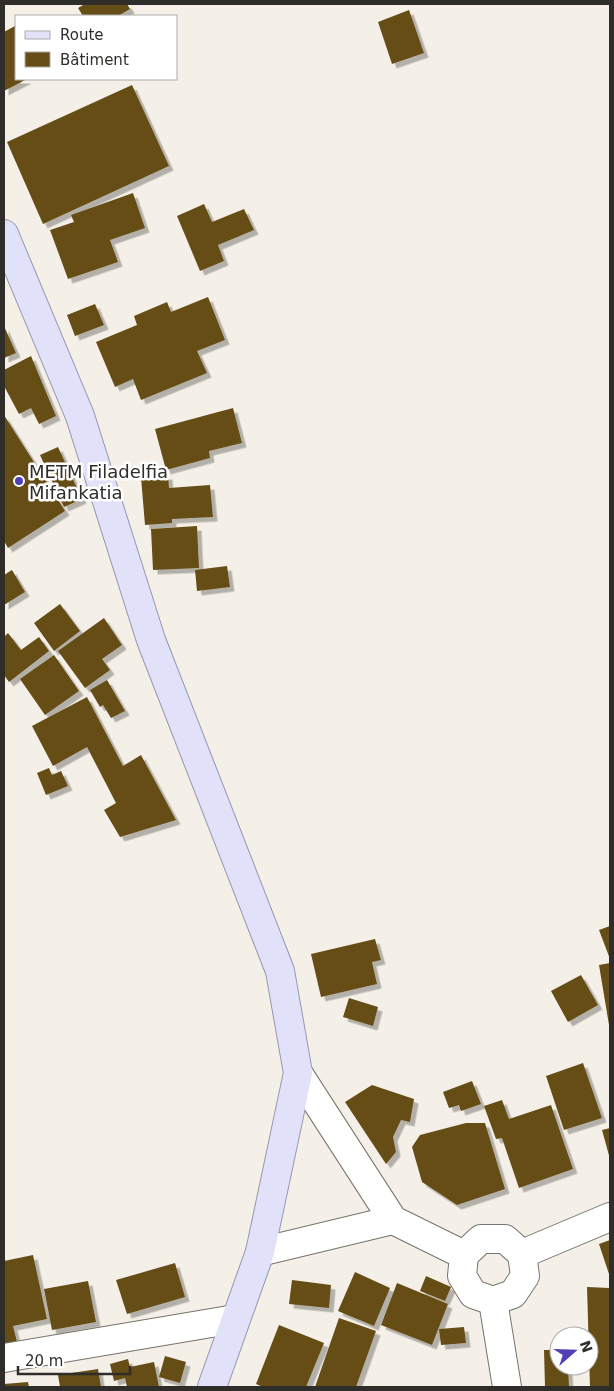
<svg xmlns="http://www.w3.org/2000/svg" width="614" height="1391" font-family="'DejaVu Sans',sans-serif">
<defs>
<filter id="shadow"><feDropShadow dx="4.5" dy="4.5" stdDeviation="0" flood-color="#0004"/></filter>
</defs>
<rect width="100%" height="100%" fill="#f4f0e8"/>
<!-- building -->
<path fill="#664d17" filter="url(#shadow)" d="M 85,4 L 127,4 L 130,9 L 118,16 L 83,16 L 78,8 Z
M 409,10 L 424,53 L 392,64 L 378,22 Z
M 15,26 L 16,79 L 27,79 L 4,91 L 4,32 Z
M 132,85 L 169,166 L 43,224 L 7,142 Z
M 133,193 L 145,228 L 110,240 L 118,262 L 68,279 L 50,230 L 74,222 L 71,215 Z
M 204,204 L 212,222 L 244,209 L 254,230 L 218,245 L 224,261 L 200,271 L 177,216 Z
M 208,297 L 225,340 L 197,351 L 207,373 L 141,400 L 133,379 L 115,387 L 96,342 L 137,325 L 134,316 L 167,302 L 171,312 Z
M 95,304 L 104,325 L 75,336 L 67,315 Z
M 4,326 L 16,353 L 4,358 Z
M 31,356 L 56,416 L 39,424 L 31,408 L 19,414 L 4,386 L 4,370 Z
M 233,408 L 242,443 L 209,451 L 210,458 L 166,470 L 155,429 Z
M 4,415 L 65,511 L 8,548 L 4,541 Z
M 58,447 L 82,499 L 64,507 L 40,455 Z
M 168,475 L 169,488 L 210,485 L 213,517 L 172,519 L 172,523 L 145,525 L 141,477 Z
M 197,526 L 199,568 L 153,570 L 151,529 Z
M 227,566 L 230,587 L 197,591 L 195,570 Z
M 12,570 L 25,592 L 4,605 L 4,575 Z
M 60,604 L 80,631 L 54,651 L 34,623 Z
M 104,618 L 122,645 L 102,659 L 110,670 L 85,688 L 58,651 Z
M 8,633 L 21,650 L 39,637 L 49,651 L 9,682 L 4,675 L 4,637 Z
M 54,655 L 79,691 L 45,715 L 20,679 Z
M 107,680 L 125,711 L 111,718 L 103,705 L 100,707 L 90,690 Z
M 87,697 L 123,766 L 141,755 L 176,820 L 120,837 L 104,810 L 116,803 L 87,747 L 53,766 L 32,726 Z
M 49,768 L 52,775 L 61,771 L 68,786 L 46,795 L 37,773 Z
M 610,926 L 610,959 L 599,930 Z
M 375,939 L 381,960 L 372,962 L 377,984 L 321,997 L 311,954 Z
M 610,963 L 610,1025 L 609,1025 L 599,965 Z
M 581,975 L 598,1005 L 568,1022 L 551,991 Z
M 349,998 L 378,1007 L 373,1026 L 343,1017 Z
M 583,1063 L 602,1118 L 564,1130 L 546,1076 Z
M 472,1081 L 481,1104 L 461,1111 L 459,1105 L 449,1108 L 443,1092 Z
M 372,1085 L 414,1099 L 410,1122 L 401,1120 L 393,1137 L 396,1152 L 386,1164 L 345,1102 Z
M 502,1100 L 509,1119 L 551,1105 L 573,1169 L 519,1188 L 502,1138 L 496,1139 L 484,1106 Z
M 466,1123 L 485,1123 L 505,1189 L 457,1205 L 422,1182 L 412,1147 L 420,1135 Z
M 610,1128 L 610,1159 L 602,1130 Z
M 610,1240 L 610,1277 L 599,1244 Z
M 33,1255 L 47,1319 L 13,1326 L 17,1342 L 4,1345 L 4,1261 Z
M 175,1263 L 185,1297 L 127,1314 L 116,1280 Z
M 355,1272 L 390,1288 L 374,1326 L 338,1311 Z
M 426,1276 L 451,1287 L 445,1301 L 420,1291 Z
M 292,1280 L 331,1285 L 329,1308 L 289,1304 Z
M 88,1281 L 96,1322 L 52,1330 L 44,1289 Z
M 397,1283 L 448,1304 L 432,1345 L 381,1325 Z
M 587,1287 L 610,1288 L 610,1387 L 590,1387 Z
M 339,1318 L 376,1331 L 356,1387 L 315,1387 Z
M 279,1325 L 324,1343 L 306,1387 L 263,1387 L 256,1384 Z
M 464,1327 L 466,1343 L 441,1345 L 439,1329 Z
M 544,1350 L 559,1350 L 559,1366 L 568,1366 L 569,1387 L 545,1387 Z
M 165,1356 L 186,1362 L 180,1383 L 159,1377 Z
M 128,1359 L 130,1367 L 154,1362 L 159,1387 L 127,1387 L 125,1378 L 114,1381 L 110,1364 Z
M 98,1369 L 101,1387 L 60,1387 L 58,1375 Z
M 28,1382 L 29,1387 L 4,1387 L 4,1384 Z"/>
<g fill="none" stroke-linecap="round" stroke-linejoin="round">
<defs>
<path id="minor" d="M 298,1073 L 393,1220 L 464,1255
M 481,1239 L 505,1239 L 522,1254 L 525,1276 L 513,1294 L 493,1301 L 473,1294 L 462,1276 L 464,1255 Z
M 260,1252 L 393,1220
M 522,1254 L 610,1217
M 493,1301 L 507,1387
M 4,1358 L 235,1319"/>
<path id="major" d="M 4,234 L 80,416 L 151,640 L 280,971 L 298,1073 L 260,1252 L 212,1387"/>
</defs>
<!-- minor casing -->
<use href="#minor" stroke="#78746d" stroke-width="30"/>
<!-- major casing -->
<use href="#major" stroke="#9596af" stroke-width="30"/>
<!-- minor -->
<use href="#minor" stroke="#fff" stroke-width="28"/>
<!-- major -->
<use href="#major" stroke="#e1e2fa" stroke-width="28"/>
</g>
<!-- markers -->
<circle fill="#513fb6" stroke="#fff" stroke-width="2" cx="19" cy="481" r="5"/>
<g text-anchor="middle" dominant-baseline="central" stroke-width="5" stroke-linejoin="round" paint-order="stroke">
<!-- poi labels -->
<g font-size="18" fill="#2e2d2a" stroke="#fff" text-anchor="start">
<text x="29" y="471">METM Filadelfia<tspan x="29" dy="21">Mifankatia</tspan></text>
</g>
</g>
<!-- border -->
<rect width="614" height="1391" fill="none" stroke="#2e2d2a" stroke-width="10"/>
<!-- legend -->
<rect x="15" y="15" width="162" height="65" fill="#ffffff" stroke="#ababaa"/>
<rect x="25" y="31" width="25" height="8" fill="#e1e2fa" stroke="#ababaa"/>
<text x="60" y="40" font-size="15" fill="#2e2d2a">Route</text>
<rect x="25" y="52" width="25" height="15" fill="#664d17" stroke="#ababaa"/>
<text x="60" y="65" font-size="15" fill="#2e2d2a">Bâtiment</text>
<!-- north arrow -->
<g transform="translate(574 1351) rotate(70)"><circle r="24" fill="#ffffff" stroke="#ababaa"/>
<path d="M0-4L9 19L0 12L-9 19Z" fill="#513fb6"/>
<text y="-8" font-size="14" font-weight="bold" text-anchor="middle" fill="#2e2d2a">N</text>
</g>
<!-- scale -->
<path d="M18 1366v8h112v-8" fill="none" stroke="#2e2d2a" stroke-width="2.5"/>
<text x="25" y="1366" font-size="15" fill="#2e2d2a" stroke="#ffffff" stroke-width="4" paint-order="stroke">20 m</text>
</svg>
